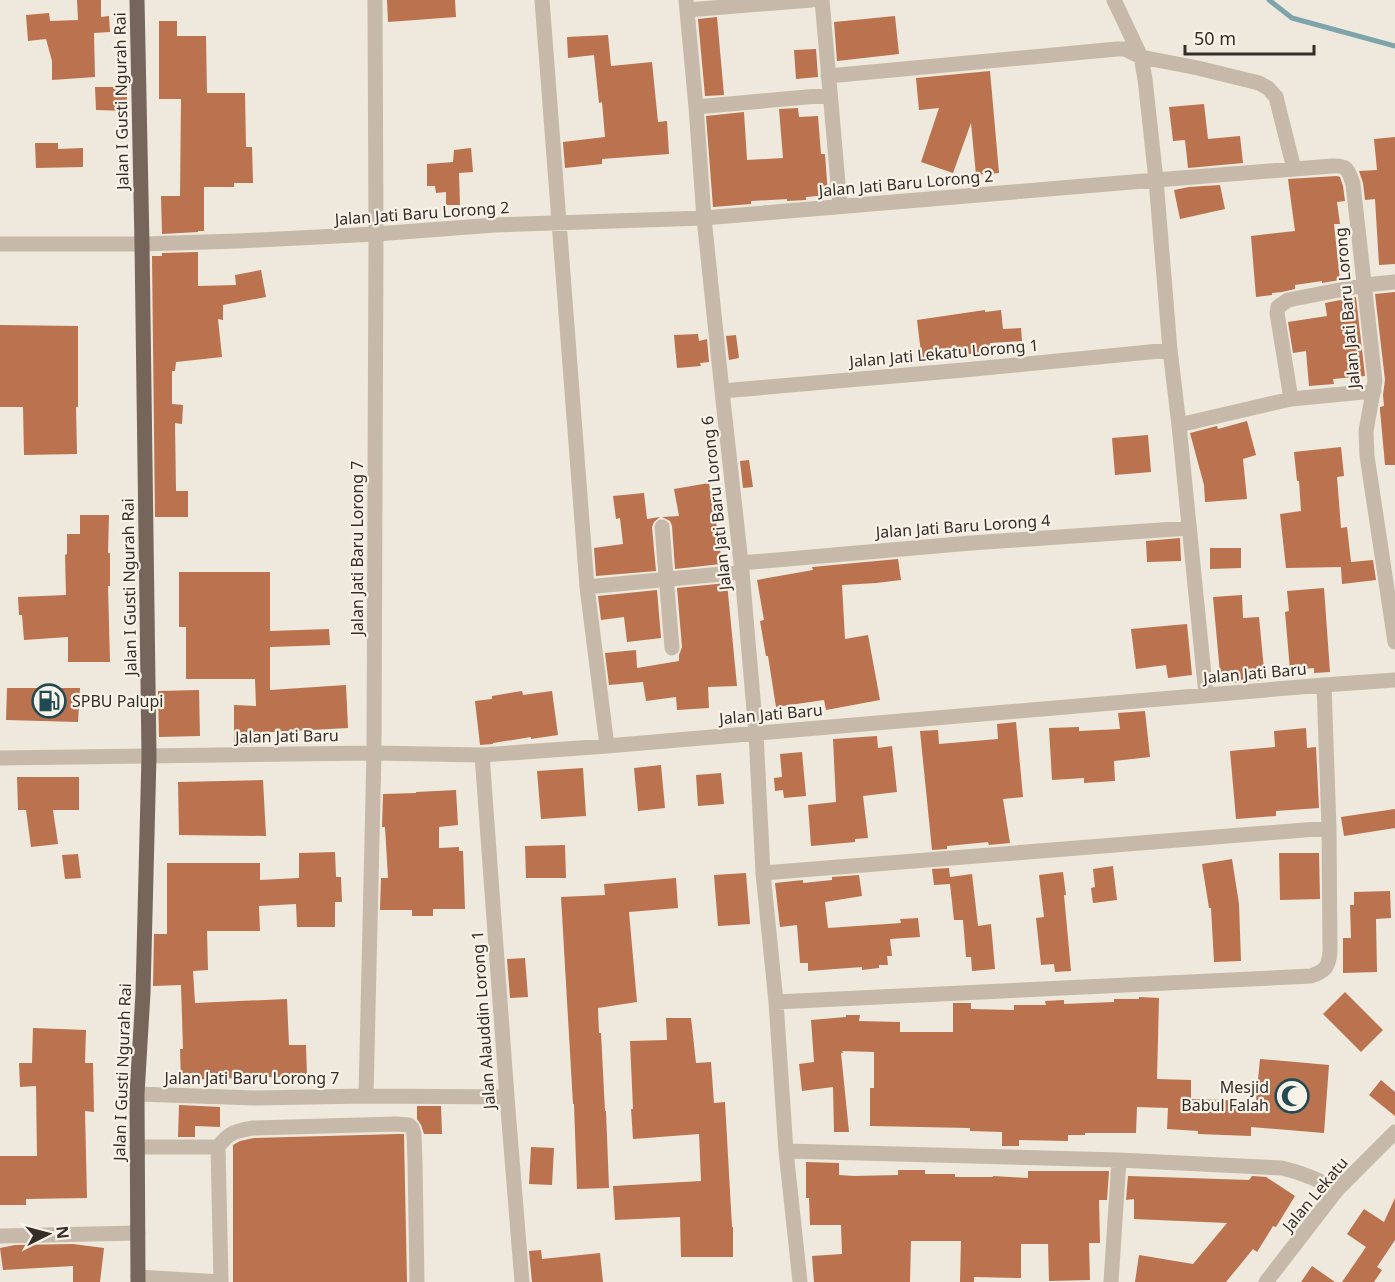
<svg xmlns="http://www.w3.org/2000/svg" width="1395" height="1282" font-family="'Noto Sans',sans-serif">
<rect width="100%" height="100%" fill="#efe8dc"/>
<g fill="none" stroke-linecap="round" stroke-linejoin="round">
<!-- stream -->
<path stroke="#7da4aa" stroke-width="5" d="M 1269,0 L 1292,18 L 1395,46"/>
</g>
<!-- building -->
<path fill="#bb724e" d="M 77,0 L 101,0 L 101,17 L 109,16 L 110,32 L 94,33 L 95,77 L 52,80 L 52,61 L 46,39 L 28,41 L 26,15 L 49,13 L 50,21 L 78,20 Z
M 387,0 L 455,0 L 456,17 L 388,22 Z
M 895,16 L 899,54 L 837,61 L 834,22 Z
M 717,17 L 724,95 L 705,96 L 698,19 Z
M 159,21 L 177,21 L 177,36 L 206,36 L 207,93 L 245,93 L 246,147 L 252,147 L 253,183 L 234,183 L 234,187 L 204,187 L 204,231 L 198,231 L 198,232 L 162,234 L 161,196 L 180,196 L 181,99 L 159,99 Z
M 608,35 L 611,66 L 652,62 L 658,122 L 667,121 L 669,154 L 602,159 L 602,164 L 565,168 L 563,142 L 605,137 L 602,102 L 599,103 L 594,55 L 568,58 L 567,37 Z
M 816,49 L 818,77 L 796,79 L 794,50 Z
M 990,71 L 999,173 L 976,175 L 971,123 L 953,173 L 921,162 L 939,108 L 919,110 L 916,78 Z
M 95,87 L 127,87 L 127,111 L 96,110 Z
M 1204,104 L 1208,139 L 1240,136 L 1243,163 L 1188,168 L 1185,140 L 1173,141 L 1169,107 Z
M 798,108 L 799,117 L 818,116 L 821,154 L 825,154 L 828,195 L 806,197 L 806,200 L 787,201 L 787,199 L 751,201 L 751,204 L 713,207 L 706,116 L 744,112 L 747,160 L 783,158 L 779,109 Z
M 1395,137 L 1395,264 L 1379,265 L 1375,199 L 1365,200 L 1363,183 L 1359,171 L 1377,170 L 1374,139 Z
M 35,143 L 58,143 L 58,149 L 83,148 L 83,167 L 36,168 Z
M 471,148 L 473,172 L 459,173 L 460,205 L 446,205 L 446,192 L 436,193 L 435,186 L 427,186 L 427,164 L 453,162 L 454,150 Z
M 1337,176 L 1340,177 L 1343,186 L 1345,201 L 1337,202 L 1340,224 L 1334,224 L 1340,280 L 1322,283 L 1322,281 L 1295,285 L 1295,289 L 1282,292 L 1272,293 L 1272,295 L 1256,297 L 1251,236 L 1295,231 L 1288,179 Z
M 1220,185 L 1225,209 L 1180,219 L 1174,190 L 1189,187 Z
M 198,252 L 198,286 L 236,285 L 235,275 L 261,270 L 266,297 L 223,305 L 223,320 L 218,319 L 222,357 L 176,362 L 175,371 L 172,371 L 172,404 L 183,405 L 182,424 L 175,423 L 176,491 L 188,491 L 188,517 L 155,517 L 152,256 L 162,256 L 162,253 Z
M 1395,292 L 1395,465 L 1385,465 L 1380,410 L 1380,407 L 1384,406 L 1383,395 L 1385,380 L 1375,294 Z
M 1356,297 L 1365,376 L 1333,379 L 1334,384 L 1309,386 L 1306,351 L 1293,353 L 1288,322 L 1327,316 L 1325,303 Z
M 985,310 L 985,312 L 1001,310 L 1003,329 L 1021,328 L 1022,341 L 990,343 L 991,351 L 922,361 L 917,320 Z
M 0,325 L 78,326 L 78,407 L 76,407 L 77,454 L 24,455 L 23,407 L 0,407 Z
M 698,334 L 699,341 L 707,339 L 709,362 L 700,363 L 701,366 L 677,368 L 674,335 Z
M 736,335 L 739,358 L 729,360 L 726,336 Z
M 1247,421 L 1256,455 L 1243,459 L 1247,499 L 1205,502 L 1204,485 L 1190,433 L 1217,426 L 1218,429 Z
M 1148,435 L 1151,472 L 1115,475 L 1112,438 Z
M 1341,447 L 1344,476 L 1337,477 L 1341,528 L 1347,527 L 1351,562 L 1373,560 L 1376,580 L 1342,584 L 1341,567 L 1286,568 L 1280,514 L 1301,511 L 1299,481 L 1297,481 L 1294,452 Z
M 749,460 L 753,487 L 743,488 L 740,461 Z
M 709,483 L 720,544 L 721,564 L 675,569 L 672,526 L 670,521 L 662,517 L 679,516 L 674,489 Z
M 644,493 L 647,519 L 660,517 L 654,522 L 652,527 L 656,571 L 596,576 L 594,548 L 623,544 L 620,518 L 616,519 L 613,496 Z
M 80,515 L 109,515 L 108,553 L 110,553 L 110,586 L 108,586 L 110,662 L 68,662 L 68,637 L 24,640 L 22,615 L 19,615 L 18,597 L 66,595 L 65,555 L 67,554 L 67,534 L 80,534 Z
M 1180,538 L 1181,561 L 1147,562 L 1146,541 Z
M 1210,548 L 1241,548 L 1241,568 L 1210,569 Z
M 898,559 L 901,580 L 876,583 L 842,585 L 845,639 L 868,635 L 880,700 L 826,710 L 824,700 L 776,707 L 768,656 L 766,656 L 760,621 L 764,620 L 757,580 L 813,570 L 812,567 Z
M 179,572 L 270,572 L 270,631 L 329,629 L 330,645 L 270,647 L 270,690 L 346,685 L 348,728 L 253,733 L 253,745 L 234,745 L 234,705 L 256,706 L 255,679 L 186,679 L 186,627 L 179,627 Z
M 727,583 L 737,686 L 708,687 L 709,708 L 677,710 L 676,697 L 646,701 L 643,682 L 609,685 L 605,653 L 636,650 L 637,668 L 679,661 L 679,655 L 682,647 L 677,588 Z
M 1324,588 L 1330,672 L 1314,673 L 1314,668 L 1290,670 L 1285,612 L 1289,611 L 1287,591 Z
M 657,590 L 661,638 L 627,642 L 624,617 L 601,620 L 598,596 Z
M 1242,595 L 1243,618 L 1259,617 L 1265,680 L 1221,684 L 1213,597 Z
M 1187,624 L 1192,675 L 1168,678 L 1166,665 L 1136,669 L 1131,629 Z
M 7,688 L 80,688 L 78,722 L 6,720 Z
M 199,690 L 200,736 L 159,737 L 158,691 Z
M 522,691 L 523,695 L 552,691 L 558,735 L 531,739 L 531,737 L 493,743 L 493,744 L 480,745 L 475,701 L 492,699 L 492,696 Z
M 1145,711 L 1150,757 L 1114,761 L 1115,781 L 1084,783 L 1084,778 L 1052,780 L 1049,728 L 1079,727 L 1079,731 L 1120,729 L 1118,713 Z
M 1016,722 L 1023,797 L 1003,799 L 1010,843 L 989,845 L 988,842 L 947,846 L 947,849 L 932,850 L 920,731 L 938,730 L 939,744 L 998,739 L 997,724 Z
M 1306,728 L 1307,748 L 1316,747 L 1319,808 L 1276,811 L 1276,816 L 1236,819 L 1230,751 L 1275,747 L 1274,731 Z
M 877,736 L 878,748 L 892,746 L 897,792 L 863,796 L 868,838 L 855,839 L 855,842 L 811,846 L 808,805 L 836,802 L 833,739 Z
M 802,752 L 806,796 L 784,798 L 783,790 L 775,791 L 774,778 L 782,777 L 780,754 Z
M 661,765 L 665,808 L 638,811 L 634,768 Z
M 583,768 L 586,816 L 541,819 L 537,771 Z
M 721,773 L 724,804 L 698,806 L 696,775 Z
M 17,777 L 79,777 L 79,810 L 53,810 L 58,844 L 31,847 L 26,810 L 18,810 Z
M 263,780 L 266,836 L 179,835 L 178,782 Z
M 456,790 L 458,825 L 439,827 L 439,848 L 459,847 L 459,851 L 463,851 L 465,909 L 433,909 L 433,916 L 412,916 L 412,910 L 380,910 L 381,878 L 388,878 L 385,827 L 382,827 L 383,794 L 416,793 L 416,792 Z
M 1395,809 L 1395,828 L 1344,836 L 1341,817 Z
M 565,845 L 566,878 L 526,878 L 525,846 Z
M 335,852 L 336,877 L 341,877 L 342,902 L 335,902 L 335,927 L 297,927 L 296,904 L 259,906 L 260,931 L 207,931 L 208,970 L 193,971 L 195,1003 L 287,999 L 289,1045 L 306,1045 L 307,1076 L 181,1080 L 180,1049 L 183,1049 L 181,985 L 153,986 L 154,934 L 167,934 L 167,863 L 260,863 L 260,880 L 299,878 L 299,853 Z
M 1279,853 L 1319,853 L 1320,899 L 1280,900 Z
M 78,854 L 81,878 L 65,879 L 62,855 Z
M 1232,859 L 1239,904 L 1241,961 L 1214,962 L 1211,908 L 1209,908 L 1202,864 Z
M 1113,866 L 1117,900 L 1093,903 L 1091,888 L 1095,887 L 1093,869 Z
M 949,868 L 950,877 L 972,874 L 978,926 L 991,924 L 995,969 L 972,971 L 971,957 L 966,957 L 963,920 L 954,920 L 950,884 L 934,885 L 932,869 Z
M 1063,872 L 1066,895 L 1064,895 L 1071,971 L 1055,972 L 1054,964 L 1041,965 L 1036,918 L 1044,917 L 1039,875 Z
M 746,873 L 750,924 L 718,926 L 714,875 Z
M 859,875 L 862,896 L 825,902 L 828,928 L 901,923 L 900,919 L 918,918 L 920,937 L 890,939 L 892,956 L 887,956 L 888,965 L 879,965 L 879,968 L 862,970 L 862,967 L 808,971 L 808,963 L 800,963 L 797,925 L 780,927 L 775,883 L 803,880 L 803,883 L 832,880 L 832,877 Z
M 676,878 L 678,908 L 629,912 L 637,1002 L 598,1008 L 599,1033 L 601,1033 L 605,1111 L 606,1111 L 609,1188 L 577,1189 L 574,1104 L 573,1104 L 561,897 L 605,895 L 604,884 Z
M 1390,891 L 1391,918 L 1376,919 L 1377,972 L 1343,973 L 1343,938 L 1351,938 L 1350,905 L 1354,905 L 1354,892 Z
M 525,958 L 528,997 L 510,998 L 507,959 Z
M 1345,992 L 1383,1030 L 1361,1052 L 1323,1014 Z
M 1139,997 L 1159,998 L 1157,1079 L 1191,1080 L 1191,1099 L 1256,1101 L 1260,1059 L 1329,1065 L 1324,1133 L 1251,1127 L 1251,1136 L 1198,1134 L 1198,1131 L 1167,1129 L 1168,1108 L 1137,1107 L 1136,1133 L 1085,1133 L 1085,1135 L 1068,1135 L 1068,1141 L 1019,1140 L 1019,1146 L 1002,1146 L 1002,1132 L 970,1131 L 970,1128 L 870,1126 L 870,1088 L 874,1088 L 874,1052 L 842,1051 L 843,1053 L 841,1053 L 849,1132 L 834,1132 L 833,1087 L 802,1091 L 799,1064 L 814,1062 L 811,1020 L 846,1017 L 846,1015 L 860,1015 L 859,1021 L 900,1022 L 900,1032 L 953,1032 L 953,1003 L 971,1003 L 971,1009 L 1014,1010 L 1014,1005 L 1046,1005 L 1045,1001 L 1064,1000 L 1064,1004 L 1114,1002 L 1114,999 L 1139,999 Z
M 666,1018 L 691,1018 L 696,1063 L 711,1062 L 714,1103 L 725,1102 L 732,1227 L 733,1227 L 733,1257 L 681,1257 L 680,1217 L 615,1220 L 613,1186 L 701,1181 L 699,1134 L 633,1139 L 631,1109 L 633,1109 L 630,1041 L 667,1040 Z
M 33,1028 L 86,1030 L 85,1063 L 93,1063 L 94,1112 L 85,1111 L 87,1198 L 26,1199 L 26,1205 L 0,1205 L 0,1156 L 37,1156 L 36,1086 L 20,1087 L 19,1063 L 32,1063 Z
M 1381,1080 L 1395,1092 L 1395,1116 L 1369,1095 Z
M 179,1105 L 220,1107 L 220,1127 L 195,1126 L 195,1137 L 178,1137 Z
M 417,1106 L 441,1106 L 442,1134 L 424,1134 L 421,1125 L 417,1119 Z
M 398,1134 L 404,1134 L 404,1136 L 407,1282 L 233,1282 L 233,1145 L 240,1141 L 254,1138 Z
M 531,1147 L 554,1148 L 552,1185 L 529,1184 Z
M 806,1162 L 839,1163 L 839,1175 L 854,1176 L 898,1175 L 898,1170 L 925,1170 L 925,1174 L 955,1174 L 955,1177 L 993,1177 L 993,1176 L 1028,1178 L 1028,1171 L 1109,1171 L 1107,1200 L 1099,1200 L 1100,1243 L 1089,1243 L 1090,1280 L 1049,1281 L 1048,1244 L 1021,1244 L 1021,1278 L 974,1277 L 974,1282 L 960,1282 L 961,1241 L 911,1241 L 910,1282 L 814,1282 L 812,1256 L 842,1254 L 841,1225 L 810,1225 L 809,1198 L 806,1198 Z
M 1128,1176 L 1249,1180 L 1252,1176 L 1266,1177 L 1295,1196 L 1276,1227 L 1273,1226 L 1257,1252 L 1253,1249 L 1226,1282 L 1135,1282 L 1139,1255 L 1193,1264 L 1227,1223 L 1134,1219 L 1134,1199 L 1126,1200 Z
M 1395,1198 L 1395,1240 L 1377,1267 L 1382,1270 L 1374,1282 L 1342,1282 L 1366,1247 L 1347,1234 L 1364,1209 L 1384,1222 Z
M 73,1244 L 104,1248 L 100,1282 L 73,1282 L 73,1266 L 3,1270 L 0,1248 L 15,1245 Z
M 541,1250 L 542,1259 L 600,1253 L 603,1282 L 532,1282 L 529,1251 Z
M 1312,1266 L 1335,1282 L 1301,1282 Z"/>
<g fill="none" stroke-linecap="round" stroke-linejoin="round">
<!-- minor -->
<path stroke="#c6b9a9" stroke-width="15" d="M 542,0 L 587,587 L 607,746
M 686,0 L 696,107 L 704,218 L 722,391 L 742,572 L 756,733 L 763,873 L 776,1002
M 822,0 L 840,206
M 1114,0 L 1141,57 L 1198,68 L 1259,83 L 1268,88 L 1276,97 L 1294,169
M 687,10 L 812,0
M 828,76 L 1117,49 L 1125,49 L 1141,57 L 1145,79 L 1156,180 L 1332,166 C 1348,165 1348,170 1353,184 L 1375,381 L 1366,431 L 1367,456 L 1395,642
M 696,107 L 829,95
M 0,244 L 142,244 L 238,241 L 376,234 L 495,225 L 704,218 L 1156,180 L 1170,350 L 1179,425 L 1206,695
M 722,391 L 964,370 L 1170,350
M 1291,399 L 1374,391
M 1179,425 L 1291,399 L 1277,313 L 1278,307 L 1288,300 L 1365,285 L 1395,282
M 662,527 L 672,648
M 741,563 L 971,543 L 1189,528
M 587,587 L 742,572
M 482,755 L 507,1097 L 522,1282
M 0,758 L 374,753 L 482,755 L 607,746 L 1324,685 L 1395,680
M 763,873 L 1329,828
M 137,1094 L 255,1098 L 366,1096 L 507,1097
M 366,1096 L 374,753 L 376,234 L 375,0
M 137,1147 L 218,1147 C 229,1132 236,1131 253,1128 L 396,1124 L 409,1125 L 412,1128 L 414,1134 L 415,1162 L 417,1282
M 218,1147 L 221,1281
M 786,1151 L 776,1002 L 1311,976 C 1326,971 1329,966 1330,951 L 1329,828 L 1324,685
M 0,1236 L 138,1233
M 138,1277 L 221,1282
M 800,1282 L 786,1151 L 1119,1160 L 1282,1168 C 1303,1173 1318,1179 1337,1190
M 1111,1282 L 1119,1160
M 1266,1282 L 1337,1190 L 1395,1132"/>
<!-- major -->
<path stroke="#75655a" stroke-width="15" d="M 137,0 L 142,244 L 149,756 L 143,993 L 137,1094 L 138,1282"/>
</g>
<!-- icons -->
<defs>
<symbol id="fuel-ring" viewBox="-11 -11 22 22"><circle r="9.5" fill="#f8f2e8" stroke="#214b52" stroke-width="1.5"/><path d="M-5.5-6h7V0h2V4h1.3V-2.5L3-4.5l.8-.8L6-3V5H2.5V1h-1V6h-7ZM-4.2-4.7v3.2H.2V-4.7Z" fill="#214b52"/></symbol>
<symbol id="mosque-ring" viewBox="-11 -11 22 22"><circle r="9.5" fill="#f8f2e8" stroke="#214b52" stroke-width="1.5"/><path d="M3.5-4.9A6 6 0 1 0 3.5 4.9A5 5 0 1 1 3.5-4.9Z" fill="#214b52"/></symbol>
</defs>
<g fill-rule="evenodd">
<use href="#fuel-ring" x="30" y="682" width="38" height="38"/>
<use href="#mosque-ring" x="1273" y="1077" width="38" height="38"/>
</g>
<g text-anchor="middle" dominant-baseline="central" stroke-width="4.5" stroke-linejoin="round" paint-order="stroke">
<!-- street labels -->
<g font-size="16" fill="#342d28" stroke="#f8f2e8">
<text transform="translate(121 101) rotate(-91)">Jalan I Gusti Ngurah Rai</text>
<text transform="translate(906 183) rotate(-5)">Jalan Jati Baru Lorong 2</text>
<text transform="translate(422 213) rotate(-4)">Jalan Jati Baru Lorong 2</text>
<text transform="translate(1347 308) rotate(-95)">Jalan Jati Baru Lorong</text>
<text transform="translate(944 353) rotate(-5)">Jalan Jati Lekatu Lorong 1</text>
<text transform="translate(716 503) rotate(-96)">Jalan Jati Baru Lorong 6</text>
<text transform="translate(963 526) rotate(-4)">Jalan Jati Baru Lorong 4</text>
<text transform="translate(357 548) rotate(-90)">Jalan Jati Baru Lorong 7</text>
<text transform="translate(129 587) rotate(-91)">Jalan I Gusti Ngurah Rai</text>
<text transform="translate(1255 673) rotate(-5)">Jalan Jati Baru</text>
<text transform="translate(771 714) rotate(-5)">Jalan Jati Baru</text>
<text transform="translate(287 736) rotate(-1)">Jalan Jati Baru</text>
<text transform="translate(483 1020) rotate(-94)">Jalan Alauddin Lorong 1</text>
<text transform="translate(122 1072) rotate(-88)">Jalan I Gusti Ngurah Rai</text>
<text x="252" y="1078">Jalan Jati Baru Lorong 7</text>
<text transform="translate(1315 1194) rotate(-50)">Jalan Lekatu</text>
</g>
<!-- poi labels -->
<g font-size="16" fill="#342d28" stroke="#f8f2e8" text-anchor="start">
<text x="72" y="701">SPBU Palupi</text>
<text x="1269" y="1087" text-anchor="end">Mesjid<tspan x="1269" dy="18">Babul Falah</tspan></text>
</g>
</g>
<!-- north arrow -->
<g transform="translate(48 1234) rotate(84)" stroke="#f8f2e8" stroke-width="4.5" paint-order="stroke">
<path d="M0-4.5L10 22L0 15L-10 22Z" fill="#342d28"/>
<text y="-9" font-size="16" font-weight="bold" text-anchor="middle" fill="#342d28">N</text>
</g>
<!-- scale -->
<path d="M1185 45v9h129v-9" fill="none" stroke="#342d28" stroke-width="3"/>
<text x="1194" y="45" font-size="18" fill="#342d28" stroke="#f8f2e8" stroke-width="4.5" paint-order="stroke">50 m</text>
</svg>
